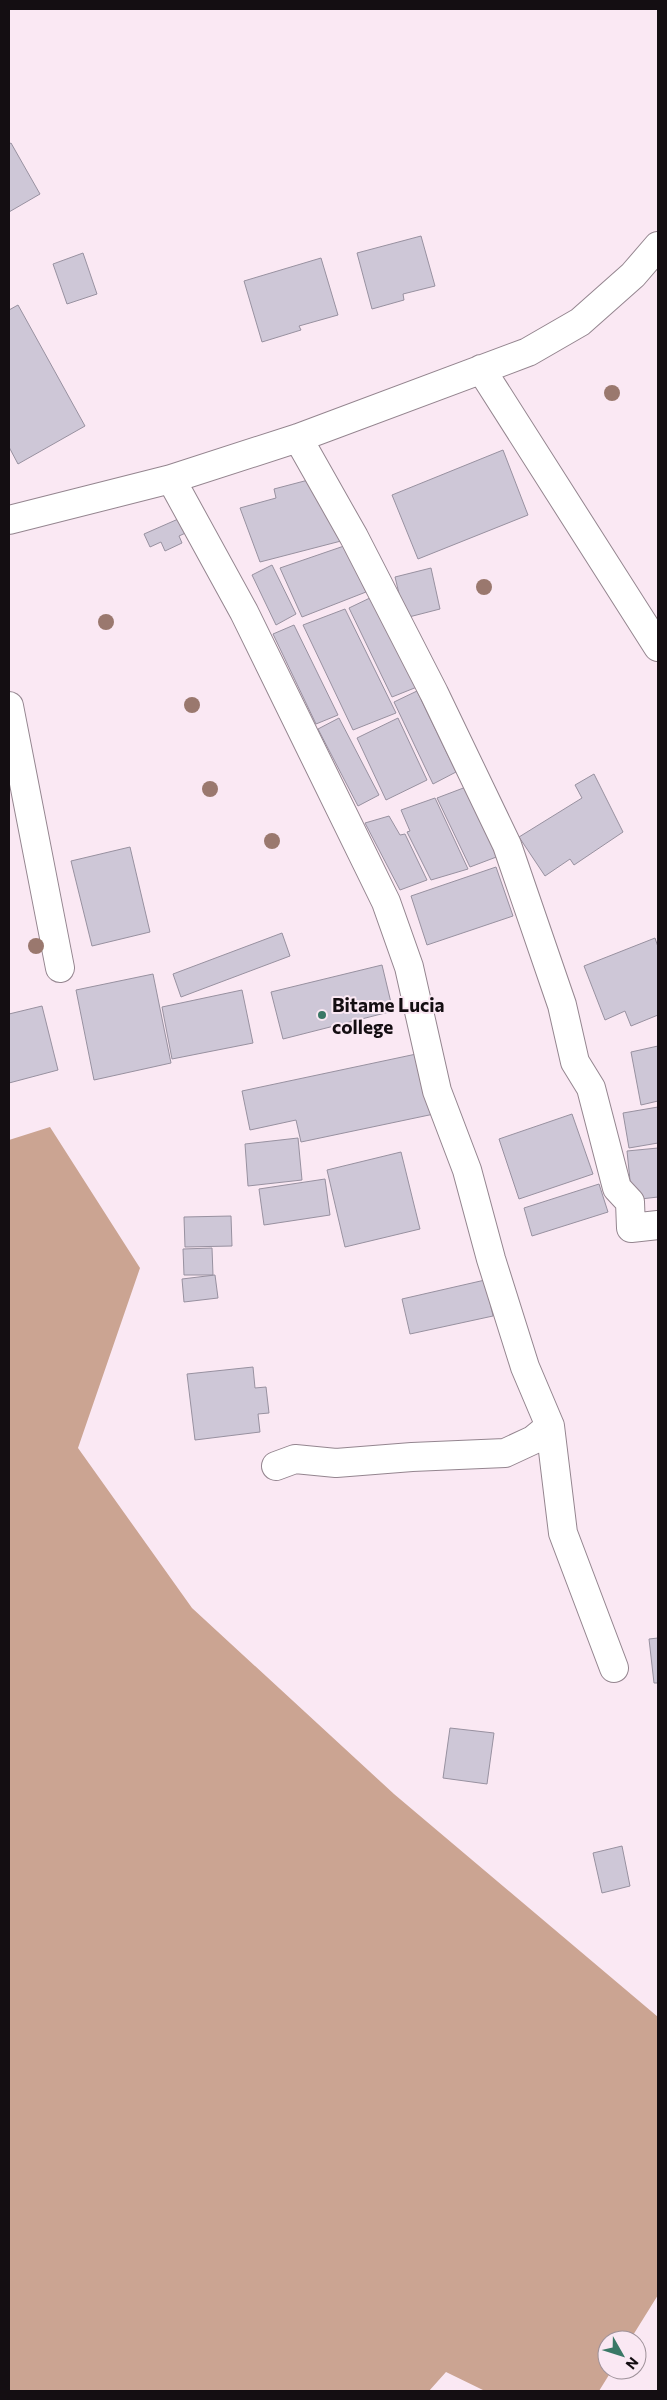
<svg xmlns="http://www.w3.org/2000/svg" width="667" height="2400" font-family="Commissioner,sans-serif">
<rect width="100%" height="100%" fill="#fae8f3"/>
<!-- forest -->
<path fill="#cba492" d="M 50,1127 L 140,1268 L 78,1448 L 192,1608 L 394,1794 L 658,2017 L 658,2295 L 630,2340 L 607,2340 L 607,2370 L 612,2370 L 599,2391 L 485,2391 L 446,2372 L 429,2391 L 9,2391 L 9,1140 Z"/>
<!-- building -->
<path fill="#cec7d7" stroke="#9891a0" d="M 11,143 L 40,194 L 9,212 L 9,144 Z
M 421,236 L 435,286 L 403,294 L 404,300 L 372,309 L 357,253 Z
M 83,253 L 97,294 L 67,304 L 53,264 Z
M 321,258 L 338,315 L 299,326 L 301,330 L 262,342 L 244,281 Z
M 18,305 L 85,426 L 18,464 L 9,447 L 9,310 Z
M 503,450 L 528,515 L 418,559 L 392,495 Z
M 312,479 L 341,541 L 260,562 L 240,508 L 276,498 L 274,489 Z
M 185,516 L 192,530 L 179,536 L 182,543 L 165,551 L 161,542 L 150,547 L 144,534 Z
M 344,546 L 366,592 L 302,617 L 280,568 Z
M 272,565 L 296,614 L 276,625 L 252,575 Z
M 431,568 L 440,609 L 405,618 L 395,577 Z
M 372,597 L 417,687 L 392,697 L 349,608 Z
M 345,609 L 396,713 L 353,730 L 303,625 Z
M 294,625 L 338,715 L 316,724 L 273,634 Z
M 417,691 L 456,772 L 433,784 L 394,702 Z
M 339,718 L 379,795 L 358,806 L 318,729 Z
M 398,718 L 427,780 L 386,800 L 357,738 Z
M 594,774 L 623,832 L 574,865 L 570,859 L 545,876 L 519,837 L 582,798 L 575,785 Z
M 466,787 L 499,856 L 470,867 L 437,798 Z
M 435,798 L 468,869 L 431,880 L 407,832 L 410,831 L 401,810 Z
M 389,816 L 400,835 L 405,834 L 427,880 L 400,890 L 365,823 Z
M 130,847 L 150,932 L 92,946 L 71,861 Z
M 496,867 L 513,916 L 427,945 L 411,896 Z
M 282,933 L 290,956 L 181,997 L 173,974 Z
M 655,938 L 658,947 L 658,1015 L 631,1026 L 625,1011 L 605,1020 L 584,966 Z
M 382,965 L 393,1011 L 283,1039 L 271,992 Z
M 153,974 L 171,1063 L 94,1080 L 76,990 Z
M 242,990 L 253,1043 L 172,1059 L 162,1007 Z
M 42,1006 L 58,1070 L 9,1083 L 9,1014 Z
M 658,1046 L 658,1101 L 641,1105 L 631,1052 Z
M 421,1053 L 434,1114 L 301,1142 L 296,1120 L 250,1130 L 242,1091 Z
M 658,1107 L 658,1143 L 629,1148 L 623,1113 Z
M 572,1114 L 593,1174 L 519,1199 L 499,1139 Z
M 298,1138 L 302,1180 L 248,1186 L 245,1144 Z
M 658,1148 L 658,1197 L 632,1200 L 627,1151 Z
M 401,1152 L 420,1229 L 345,1247 L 327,1170 Z
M 325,1179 L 330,1215 L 264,1225 L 259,1189 Z
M 599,1184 L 608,1212 L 532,1236 L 524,1208 Z
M 231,1216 L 232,1246 L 185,1247 L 184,1217 Z
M 212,1248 L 213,1275 L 184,1275 L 183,1249 Z
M 215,1275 L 218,1298 L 184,1302 L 182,1279 Z
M 485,1280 L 493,1316 L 410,1334 L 402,1299 Z
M 253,1367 L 255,1388 L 266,1387 L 269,1413 L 258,1414 L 260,1432 L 195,1440 L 187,1374 Z
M 658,1638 L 658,1683 L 654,1683 L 649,1639 Z
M 450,1728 L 494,1733 L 487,1784 L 443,1778 Z
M 622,1846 L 630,1886 L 602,1893 L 593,1853 Z"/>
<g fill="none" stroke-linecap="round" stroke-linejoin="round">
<defs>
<path id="minor" d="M 481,369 L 658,647
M 298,438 L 354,537 L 434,693 L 507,845 L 562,1005 L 575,1062 L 591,1088 L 617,1188 L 630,1202 L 631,1228 L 658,1225
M 171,479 L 244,612 L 386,902 L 409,967 L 437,1091 L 467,1170 L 491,1259 L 525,1367 L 550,1426 L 533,1440 L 505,1453 L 412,1457 L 336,1463 L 295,1459 L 276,1466
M 9,520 L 171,479 L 298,438 L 528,352 L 580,322 L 633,275 L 658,246
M 9,706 L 60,968
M 550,1426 L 563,1533 L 614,1668"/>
</defs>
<!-- minor casing -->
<use href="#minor" stroke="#94858f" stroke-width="30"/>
<!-- minor -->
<use href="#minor" stroke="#fff" stroke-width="28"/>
</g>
<!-- trees -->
<g fill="#9a786e">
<circle cx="612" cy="393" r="8"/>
<circle cx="484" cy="587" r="8"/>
<circle cx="106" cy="622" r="8"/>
<circle cx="192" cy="705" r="8"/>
<circle cx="210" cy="789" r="8"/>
<circle cx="272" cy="841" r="8"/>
<circle cx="36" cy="946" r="8"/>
</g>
<!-- markers -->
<circle fill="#3a7866" stroke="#fae8f3" stroke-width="2" cx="322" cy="1015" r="5"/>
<g text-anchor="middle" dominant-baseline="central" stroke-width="4" stroke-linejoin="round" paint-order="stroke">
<!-- poi labels -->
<g font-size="19" font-weight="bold" fill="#140e12" stroke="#fae8f3" text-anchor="start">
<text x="332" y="1004">Bitame Lucia<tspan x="332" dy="22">college</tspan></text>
</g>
</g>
<!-- border -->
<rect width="667" height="2400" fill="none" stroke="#140e12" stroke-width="20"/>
<!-- north arrow -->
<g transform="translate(622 2355) rotate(129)"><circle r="24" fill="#fae8f3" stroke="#9e9199"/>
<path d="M0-4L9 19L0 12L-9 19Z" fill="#3a7866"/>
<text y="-8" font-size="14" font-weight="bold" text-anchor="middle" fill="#140e12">N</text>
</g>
</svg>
